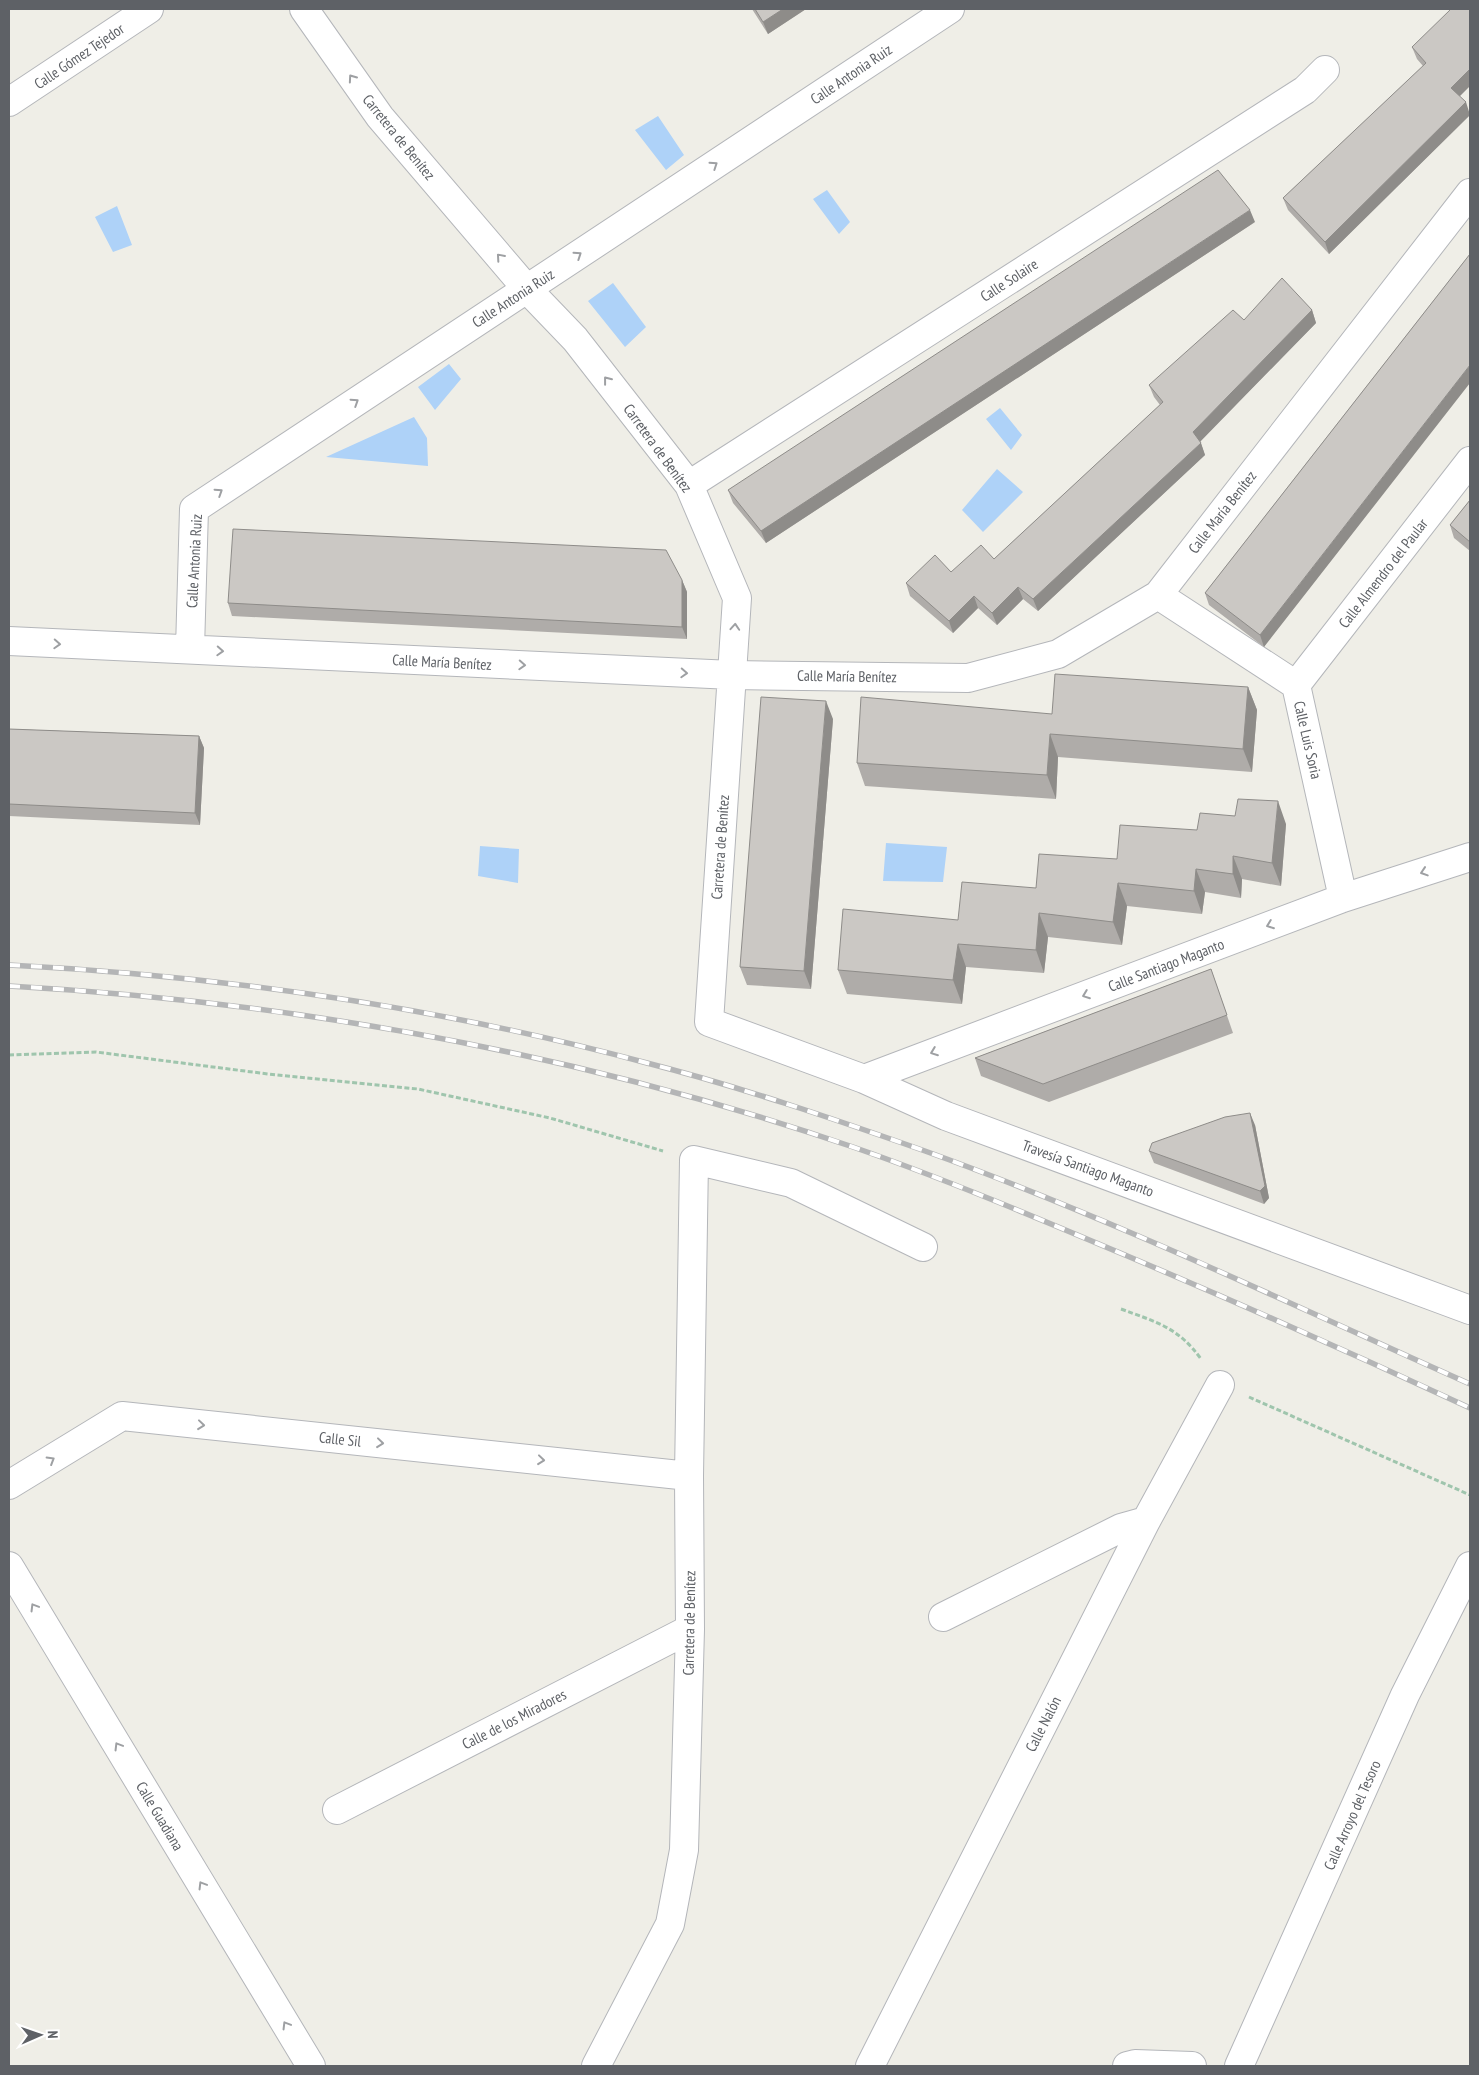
<svg xmlns="http://www.w3.org/2000/svg" width="1479" height="2075" font-family="'PT Sans Narrow',sans-serif">
<rect width="100%" height="100%" fill="#efeee7"/>
<!-- water -->
<path fill="#aed2f8" d="M 658,116 L 684,155 L 666,170 L 635,130 Z
M 827,190 L 850,222 L 839,234 L 813,199 Z
M 117,206 L 132,245 L 113,252 L 95,217 Z
M 613,283 L 646,327 L 625,347 L 588,301 Z
M 449,364 L 461,379 L 435,410 L 418,387 Z
M 1000,408 L 1022,435 L 1011,450 L 986,419 Z
M 414,417 L 427,438 L 428,466 L 326,457 Z
M 997,469 L 1023,492 L 983,532 L 962,510 Z
M 886,843 L 947,847 L 943,882 L 883,881 Z
M 480,846 L 519,849 L 518,883 L 478,876 Z"/>
<g fill="none" stroke-linecap="round" stroke-linejoin="round">
<defs>
<path id="minor" d="M 304,9 L 380,117 L 527,289 L 575,339 L 689,485 L 737,598 L 709,1022 L 864,1079 L 946,1116 L 1470,1310
M 9,102 L 149,9
M 689,485 L 1305,90 L 1325,70
M 1158,595 L 1296,685 L 1343,898
M 9,641 L 732,675 L 968,678 L 1058,654 L 1158,595 L 1470,193
M 190,649 L 194,509 L 950,9
M 1296,685 L 1470,461
M 864,1079 L 1343,898 L 1470,857
M 9,1485 L 122,1416 L 689,1476
M 9,1566 L 311,2066
M 943,1617 L 1121,1528 L 1146,1521
M 337,1810 L 690,1629
M 596,2066 L 670,1924 L 684,1850 L 690,1629 L 689,1476 L 694,1160 L 791,1183 L 923,1247
M 870,2066 L 1146,1521 L 1220,1385
M 1127,2066 L 1135,2064 L 1192,2066
M 1239,2066 L 1405,1695 L 1470,1566"/>
</defs>
<!-- minor casing -->
<use href="#minor" stroke="#b4b6ba" stroke-width="30"/>
<!-- path -->
<path stroke="#9fc5ad" stroke-width="3" stroke-dasharray="5 2.5" stroke-linecap="butt" d="M 9,1055 L 96,1052 L 268,1074 L 418,1089 L 550,1118 L 663,1151
M 1121,1309 C 1156,1322 1178,1327 1201,1359
M 1249,1397 L 1470,1495"/>
<!-- minor -->
<use href="#minor" stroke="#fff" stroke-width="28"/>
<defs>
<path id="rail" d="M 9,965 C 224,976 438,1007 647,1063 C 741,1087 834,1119 925,1151 C 1111,1218 1290,1304 1470,1384
M 9,986 C 297,1002 580,1054 853,1147 C 945,1179 1035,1217 1125,1255 C 1241,1304 1356,1355 1470,1408"/>
</defs>
<!-- rail casing -->
<use href="#rail" stroke="#b4b5b6" stroke-width="5.5"/>
<!-- rail -->
<use href="#rail" stroke="#fff" stroke-width="4" stroke-dasharray="11" stroke-linecap="butt"/>
</g>
<!-- wall -->
<path fill="#afaca9" d="M 752,9 L 806,9 L 768,34 Z
M 1412,47 L 1460,97 L 1470,115 L 1329,254 L 1288,210 L 1283,198 L 1423,66 L 1417,59 Z
M 1255,222 L 766,543 L 733,503 L 728,490 Z
M 1470,254 L 1264,647 L 1209,605 L 1205,593 Z
M 1312,310 L 1316,323 L 1200,441 L 1205,455 L 1038,611 L 1023,599 L 997,625 L 978,608 L 953,633 L 910,596 L 906,583 L 951,572 L 994,559 L 1160,405 L 1154,397 L 1149,385 L 1244,320 Z
M 1470,500 L 1470,551 L 1454,538 L 1450,525 Z
M 682,580 L 687,592 L 687,639 L 232,616 L 228,603 Z
M 1248,687 L 1257,710 L 1252,772 L 1058,757 L 1056,799 L 865,786 L 857,763 L 1052,714 Z
M 833,719 L 811,989 L 747,985 L 740,967 Z
M 9,729 L 199,736 L 204,748 L 200,825 L 9,816 Z
M 1286,824 L 1281,886 L 1242,879 L 1241,898 L 1205,892 L 1202,914 L 1127,906 L 1122,945 L 1048,937 L 1044,973 L 966,967 L 962,1004 L 847,994 L 838,970 L 1036,888 L 1197,830 Z
M 1211,969 L 1233,1033 L 1049,1102 L 981,1076 L 975,1058 Z
M 1255,1125 L 1269,1198 L 1264,1204 L 1154,1163 L 1149,1151 Z"/>
<!-- shaded-wall -->
<path fill="#8e8c89" d="M 783,9 L 806,9 L 768,34 L 763,22 Z
M 1470,69 L 1470,86 L 1456,100 L 1451,88 Z
M 1466,102 L 1470,115 L 1329,254 L 1325,242 Z
M 1250,210 L 1255,222 L 766,543 L 761,531 Z
M 1312,310 L 1316,323 L 1198,444 L 1193,432 Z
M 1470,365 L 1470,383 L 1264,647 L 1260,635 Z
M 1201,443 L 1205,455 L 1038,611 L 1033,599 Z
M 682,580 L 687,592 L 687,639 L 682,627 Z
M 1018,587 L 1023,599 L 997,625 L 992,613 Z
M 974,596 L 978,608 L 953,633 L 949,621 Z
M 1248,687 L 1257,710 L 1252,772 L 1243,749 Z
M 826,701 L 833,719 L 811,989 L 804,971 Z
M 1050,734 L 1058,757 L 1056,799 L 1047,775 Z
M 199,736 L 204,748 L 200,825 L 195,813 Z
M 1278,801 L 1286,824 L 1281,886 L 1272,863 Z
M 1233,856 L 1242,879 L 1241,898 L 1233,874 Z
M 1196,869 L 1205,892 L 1202,914 L 1194,891 Z
M 1118,883 L 1127,906 L 1122,945 L 1113,922 Z
M 1039,913 L 1048,937 L 1044,973 L 1036,950 Z
M 958,944 L 966,967 L 962,1004 L 953,980 Z
M 1250,1113 L 1255,1125 L 1269,1198 L 1264,1204 L 1260,1191 Z"/>
<!-- building -->
<path fill="#cbc8c4" stroke="#8e8c89" d="M 755,9 L 783,9 L 763,22 Z
M 1451,9 L 1470,9 L 1470,69 L 1451,88 L 1466,102 L 1325,242 L 1283,198 L 1426,63 L 1412,47 Z
M 1218,170 L 1250,210 L 761,531 L 728,490 Z
M 1470,254 L 1470,365 L 1260,635 L 1205,593 Z
M 1282,278 L 1312,310 L 1193,432 L 1201,443 L 1033,599 L 1018,587 L 992,613 L 974,596 L 949,621 L 906,583 L 935,555 L 951,572 L 981,545 L 994,559 L 1163,402 L 1149,385 L 1233,310 L 1244,320 Z
M 1470,500 L 1470,542 L 1450,525 Z
M 233,529 L 666,550 L 682,580 L 682,627 L 228,603 Z
M 1055,674 L 1248,687 L 1243,749 L 1050,734 L 1047,775 L 857,763 L 861,697 L 1052,714 Z
M 761,697 L 826,701 L 804,971 L 740,967 Z
M 9,729 L 199,736 L 195,813 L 9,804 Z
M 1238,799 L 1278,801 L 1272,863 L 1233,856 L 1233,874 L 1196,869 L 1194,891 L 1118,883 L 1113,922 L 1039,913 L 1036,950 L 958,944 L 953,980 L 838,970 L 843,909 L 958,920 L 962,882 L 1036,888 L 1039,854 L 1117,859 L 1120,825 L 1197,830 L 1200,813 L 1235,816 Z
M 1211,969 L 1227,1015 L 1043,1084 L 975,1058 Z
M 1250,1113 L 1265,1186 L 1260,1191 L 1149,1151 L 1152,1143 L 1225,1117 Z"/>
<!-- one-way arrows -->
<defs><path id="oneway-chevron" d="M-2-3.5L2.5 0L-2 3.5" fill="none" stroke-width="1.6" stroke-linecap="round" stroke-linejoin="round" transform="scale(1.25)"/></defs>
<g stroke="#9ea0a3">
<use href="#oneway-chevron" transform="translate(352 78) rotate(-125)"/>
<use href="#oneway-chevron" transform="translate(714 165) rotate(-34)"/>
<use href="#oneway-chevron" transform="translate(578 255) rotate(-34)"/>
<use href="#oneway-chevron" transform="translate(500 257) rotate(-131)"/>
<use href="#oneway-chevron" transform="translate(607 380) rotate(-128)"/>
<use href="#oneway-chevron" transform="translate(355 402) rotate(-33)"/>
<use href="#oneway-chevron" transform="translate(219 492) rotate(-33)"/>
<use href="#oneway-chevron" transform="translate(735 627) rotate(-86)"/>
<use href="#oneway-chevron" transform="translate(57 644) rotate(3)"/>
<use href="#oneway-chevron" transform="translate(220 651) rotate(3)"/>
<use href="#oneway-chevron" transform="translate(522 665) rotate(3)"/>
<use href="#oneway-chevron" transform="translate(684 673) rotate(3)"/>
<use href="#oneway-chevron" transform="translate(1424 872) rotate(162)"/>
<use href="#oneway-chevron" transform="translate(1270 925) rotate(159)"/>
<use href="#oneway-chevron" transform="translate(1086 995) rotate(159)"/>
<use href="#oneway-chevron" transform="translate(934 1052) rotate(159)"/>
<use href="#oneway-chevron" transform="translate(201 1425) rotate(6)"/>
<use href="#oneway-chevron" transform="translate(380 1443) rotate(6)"/>
<use href="#oneway-chevron" transform="translate(51 1460) rotate(-31)"/>
<use href="#oneway-chevron" transform="translate(541 1460) rotate(6)"/>
<use href="#oneway-chevron" transform="translate(34 1607) rotate(-121)"/>
<use href="#oneway-chevron" transform="translate(118 1746) rotate(-121)"/>
<use href="#oneway-chevron" transform="translate(202 1885) rotate(-121)"/>
<use href="#oneway-chevron" transform="translate(286 2025) rotate(-121)"/>
</g>
<g text-anchor="middle" dominant-baseline="central" stroke-width="4" stroke-linejoin="round" paint-order="stroke">
<!-- street labels -->
<g font-size="15" fill="#5e6166" stroke="#fff">
<text transform="translate(79 56) rotate(-34)">Calle Gómez Tejedor</text>
<text transform="translate(851 74) rotate(-34)">Calle Antonia Ruiz</text>
<text transform="translate(399 137) rotate(51)">Carretera de Benítez</text>
<text transform="translate(1009 280) rotate(-33)">Calle Solaire</text>
<text transform="translate(513 298) rotate(-33)">Calle Antonia Ruiz</text>
<text transform="translate(658 448) rotate(54)">Carretera de Benítez</text>
<text transform="translate(1222 512) rotate(-52)">Calle María Benítez</text>
<text transform="translate(194 561) rotate(-87)">Calle Antonia Ruiz</text>
<text transform="translate(1383 573) rotate(-52)">Calle Almendro del Paular</text>
<text transform="translate(442 662) rotate(3)">Calle María Benítez</text>
<text transform="translate(847 676) rotate(1)">Calle María Benítez</text>
<text transform="translate(1308 740) rotate(77)">Calle Luis Soria</text>
<text transform="translate(720 847) rotate(-86)">Carretera de Benítez</text>
<text transform="translate(1166 965) rotate(-21)">Calle Santiago Maganto</text>
<text transform="translate(1088 1168) rotate(20)">Travesía Santiago Maganto</text>
<text transform="translate(340 1439) rotate(6)">Calle Sil</text>
<text transform="translate(689 1623) rotate(-89)">Carretera de Benítez</text>
<text transform="translate(514 1719) rotate(-27)">Calle de los Miradores</text>
<text transform="translate(1043 1724) rotate(-63)">Calle Nalón</text>
<text transform="translate(1352 1815) rotate(-66)">Calle Arroyo del Tesoro</text>
<text transform="translate(160 1816) rotate(59)">Calle Guadiana</text>
</g>
</g>
<!-- border -->
<rect width="1479" height="2075" fill="none" stroke="#5e6166" stroke-width="20"/>
<!-- north arrow -->
<g transform="translate(40 2035) rotate(88)" stroke="#ffffff" stroke-width="4" paint-order="stroke">
<path d="M0-4L9 19L0 12L-9 19Z" fill="#5e6166"/>
<text y="-8" font-size="14" font-weight="bold" text-anchor="middle" fill="#5e6166">N</text>
</g>
</svg>
